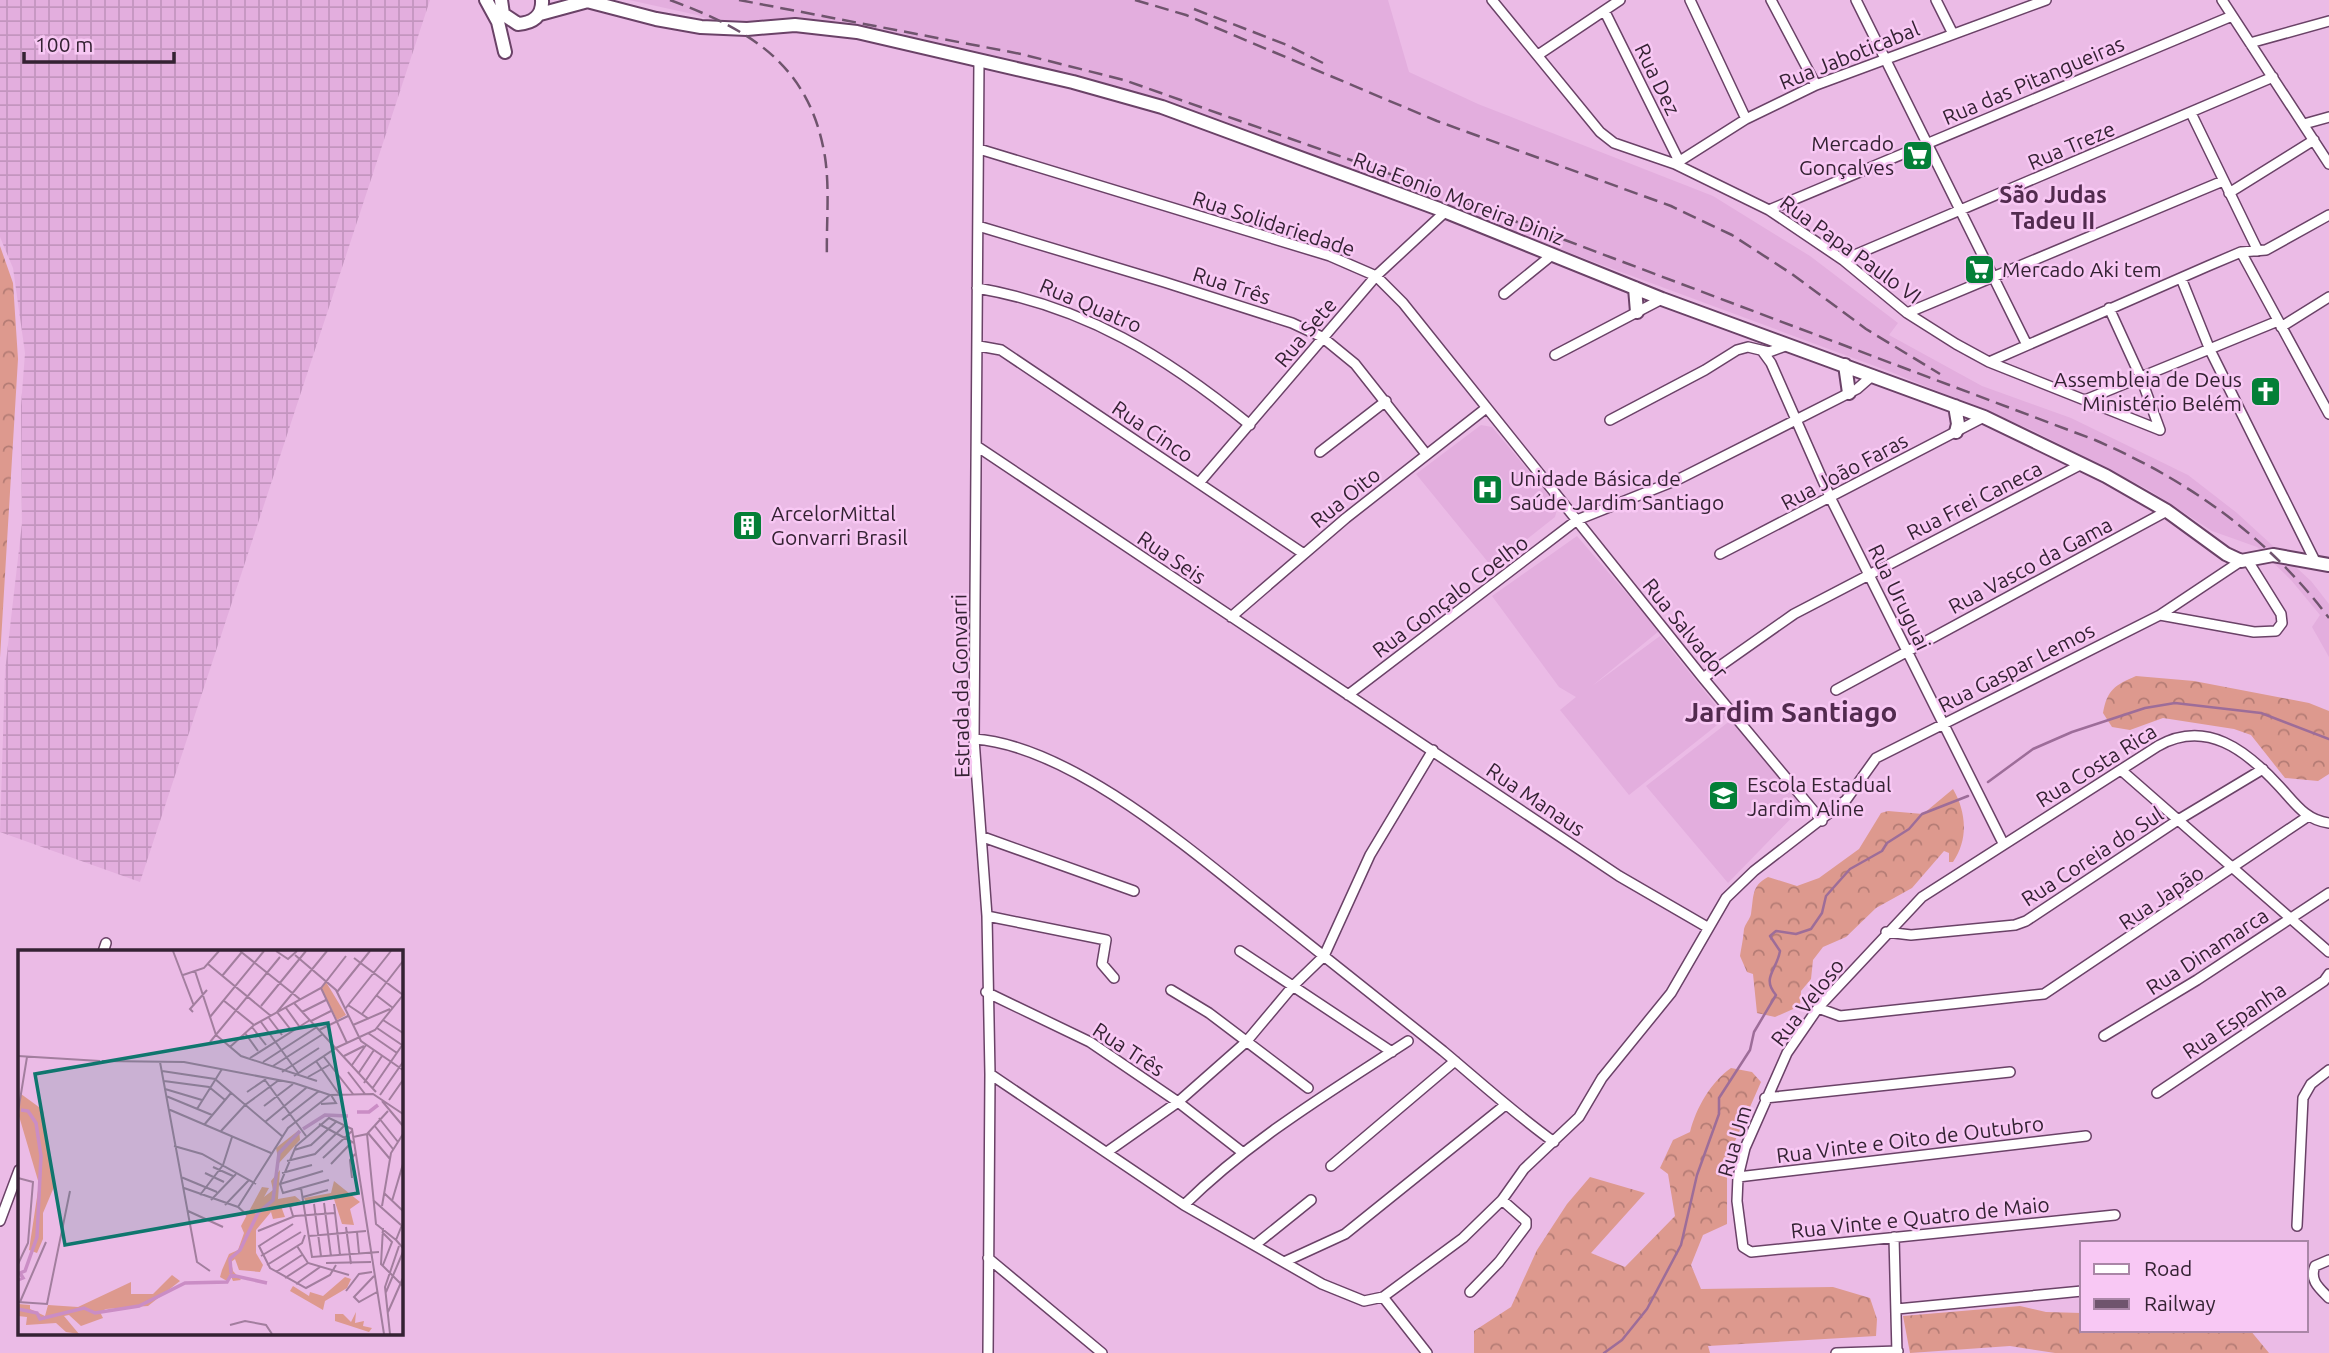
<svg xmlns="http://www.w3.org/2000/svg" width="2329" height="1353" font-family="Ubuntu,sans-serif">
<defs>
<pattern id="industrial-grid" width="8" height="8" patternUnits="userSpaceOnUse" patternTransform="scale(1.75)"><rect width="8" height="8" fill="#e3aede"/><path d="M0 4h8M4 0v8" fill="none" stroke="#c395bf"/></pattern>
<pattern id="forest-crowns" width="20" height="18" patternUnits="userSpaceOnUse" patternTransform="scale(1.75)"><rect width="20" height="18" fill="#dd998e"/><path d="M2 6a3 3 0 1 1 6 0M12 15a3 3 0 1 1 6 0" fill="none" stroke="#b47c75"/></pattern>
</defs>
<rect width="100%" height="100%" fill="#ebbbe6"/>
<!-- built -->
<path fill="#e3aede" d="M 629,0 L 1388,0 L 1409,72 L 1478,104 L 1713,196 L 1810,256 L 1898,323 L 1889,335 L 1982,386 L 2071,418 L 2188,475 L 2237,513 L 2311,581 L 2329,604 L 2329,657 L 2312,627 L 2320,615 L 2291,580 L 2257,547 L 2212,531 L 2149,490 L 2032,430 L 1891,372 L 1165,103 L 1076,78 L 830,22 L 808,19 L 720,25 L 697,15 Z
M 1481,425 L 1492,427 L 1558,506 L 1555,517 L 1492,567 L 1416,474 Z
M 1577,536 L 1659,631 L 1592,686 L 1660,636 L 1726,718 L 1629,795 L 1560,710 L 1576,697 L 1559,687 L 1492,596 Z
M 1731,720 L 1802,807 L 1728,883 L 1646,786 Z"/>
<!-- industrial -->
<path fill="url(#industrial-grid)" d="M 0,0 L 430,0 L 140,882 L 0,832 L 5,671 L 22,523 L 21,406 L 25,353 L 13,268 L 0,237 Z"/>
<!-- forest -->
<path fill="url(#forest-crowns)" d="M 0,246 L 13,283 L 18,359 L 0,658 Z
M 2136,676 L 2194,681 L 2309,703 L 2329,711 L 2329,774 L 2318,781 L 2285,778 L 2251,735 L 2234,729 L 2163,718 L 2130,730 L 2112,727 L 2103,713 C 2107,690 2115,685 2136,676 Z
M 1953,789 C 1966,811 1969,839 1953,862 L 1949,862 L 1949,853 L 1944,851 L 1912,888 L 1876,908 L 1846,937 L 1823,947 L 1813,960 L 1811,979 L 1801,991 L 1800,1006 L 1775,1017 L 1757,1013 L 1753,974 L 1747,972 L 1740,956 C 1742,944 1743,940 1744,929 C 1745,924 1750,919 1751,914 C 1754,896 1751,886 1768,877 L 1797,886 L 1819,878 L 1859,849 L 1881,813 L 1888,811 L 1923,814 Z
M 1731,1068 L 1752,1072 L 1761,1082 L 1735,1141 L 1727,1171 L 1727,1224 L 1703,1235 L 1691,1265 L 1701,1289 L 1833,1287 L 1870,1298 L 1877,1319 L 1876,1336 L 1708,1346 L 1710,1353 L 1474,1353 L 1474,1331 L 1511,1307 L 1537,1250 L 1567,1204 L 1590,1177 L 1645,1193 L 1591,1253 L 1625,1267 L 1675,1216 L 1668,1174 L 1660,1168 L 1673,1140 L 1690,1132 C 1696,1108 1711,1082 1731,1068 Z
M 2020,1306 L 2046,1312 L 2082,1313 L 2082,1330 L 2250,1330 L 2269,1353 L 2055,1353 L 2010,1346 L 1910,1353 L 1903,1316 Z"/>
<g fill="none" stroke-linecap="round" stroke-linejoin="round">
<!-- stream -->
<path stroke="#9d6d99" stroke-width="2.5" d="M 1988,782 L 2033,749 L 2072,732 L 2145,708 L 2175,703 L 2261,713 L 2329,739
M 1604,1353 L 1622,1340 L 1647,1309 L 1681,1245 L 1697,1175 L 1719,1114 L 1719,1098 L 1750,1050 L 1754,1032 L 1776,995 C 1761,978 1777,970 1780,951 L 1770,936 L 1776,931 L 1796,934 L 1811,929 L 1822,913 L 1826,896 L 1850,869 L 1882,851 L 1887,843 L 1909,829 L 1922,814 L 1968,796"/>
<defs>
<path id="minor" d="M 1492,0 L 1600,132 L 1614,143 L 1675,164 L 1769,210 L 1843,260 L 1907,313 L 1956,344 L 1989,362 L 2160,430
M 1690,0 L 1746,119
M 1771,0 L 1816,85
M 1856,0 L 2027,345
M 1936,0 L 1952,32
M 2222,0 L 2329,164
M 1605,12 L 1679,161
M 2250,43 L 2329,21
M 1538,55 L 1620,0
M 979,60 L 974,739 L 987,916 L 990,1074 L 988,1353
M 2191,113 L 2258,251
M 2304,124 L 2329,117
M 979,149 L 1330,256 L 1376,276 L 1403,303 L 1703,678 L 1822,821
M 1675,164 L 1746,119 L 1816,85 L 2046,0
M 2229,193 L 2314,140
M 1769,210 L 2232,16
M 978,226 L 1164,282 L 1292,323 L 1322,337 L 1355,364 L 1426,454
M 2241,252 L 2329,414
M 1843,260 L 2273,77
M 2181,278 L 2210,350 L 2315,561
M 977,288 C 1086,307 1165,356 1250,425
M 1504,294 L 1552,255
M 2109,308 L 2141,378 L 2160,430
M 1907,313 L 2223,181
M 2281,327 L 2329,297
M 979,346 L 1001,350 L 1304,554
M 1763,352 L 1771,363 L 1831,499 L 2003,843
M 1555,355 L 1662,299
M 1989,362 L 2208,266 L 2241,252 L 2266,250 L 2329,215
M 2085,400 L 2278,321
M 1610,420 L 1705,370 L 1737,350 L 1748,347 L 1769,352 L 1788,345
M 978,447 L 1619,876 L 1707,927
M 1320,452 L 1386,401
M 1199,483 L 1376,276 L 1445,212
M 1720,554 L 1984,417
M 2160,615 L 2254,632 L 2276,631 L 2282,623 L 2281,614 L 2248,561
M 1231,617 L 1346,518 L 1485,409
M 1703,678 L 1794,614 L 2082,464
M 1836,690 L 2167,511
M 1348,695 L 1577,520 L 1677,480 L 1857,389 L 1873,375
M 974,739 C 1067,745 1185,845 1256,902 C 1318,952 1381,1001 1443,1051 C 1480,1082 1515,1114 1554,1142
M 2121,770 L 2329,952
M 983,837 L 1134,891
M 987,916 L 1106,940 L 1102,964 L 1114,978
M 1886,932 L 1911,935 L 2015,925 L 2026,921 L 2178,820 L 2263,769
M 1240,951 L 1392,1052
M 103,952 L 106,943
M 1171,990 L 1209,1013 L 1308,1088
M 986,992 L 1090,1042 L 1178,1102 L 1242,1152
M 1818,1008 L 1840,1016 L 2044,994 L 2307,817
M 2104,1036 L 2197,980 L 2329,893
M 990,1074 L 1184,1205 L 1322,1284 L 1364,1301 L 1383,1297 L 1427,1353
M 2157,1093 L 2324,981 L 2329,974
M 1765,1098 L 2010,1072
M 1107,1152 L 1178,1102 L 1246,1042 L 1293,986 L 1324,956 L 1370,855 L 1433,750
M 1331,1166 L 1455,1061
M 1738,1177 L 2086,1136
M 1184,1205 C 1251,1139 1330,1092 1408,1041
M 2115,1215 L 1751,1252 L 1743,1247 L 1737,1201 L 1738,1177 L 1745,1148 L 1787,1053 L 1818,1008 L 1922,897 L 2158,746 C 2206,719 2246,750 2279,786 C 2295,803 2305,820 2329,823
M 0,1221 L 19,1170
M 2297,1226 L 2303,1098 L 2311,1084 L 2329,1070
M 1894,1237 L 1897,1353
M 1255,1245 L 1311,1200
M 988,1258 L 1102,1353
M 2329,1260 L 2315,1266 C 2309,1280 2319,1288 2329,1298
M 1284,1262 L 1345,1234 L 1504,1106
M 1470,1292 L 1499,1262 L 1526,1226 L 1526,1221 L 1502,1200
M 1383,1297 L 1463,1238 L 1502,1200 L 1524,1169 L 1579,1117 L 1602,1078 L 1671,993 L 1726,898 L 1754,871 L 1846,800 L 1876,758 L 2160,615 L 2241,561
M 1897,1309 L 2082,1291
M 1836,1353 L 1898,1351"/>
<path id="secondary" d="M 486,0 L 498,22 L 505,52
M 501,0 L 503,14 L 518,24 C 533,23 543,16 542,0
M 583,0 L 656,19 L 701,27 L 747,29 L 795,25 L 857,32 L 1073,82 L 1162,107 L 1439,209 L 1662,299 L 1984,417 L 2106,476 L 2167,511 L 2226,554 L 2241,561 L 2273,555 L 2329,565
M 540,14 L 588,1
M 1635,288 L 1637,312
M 1845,365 L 1849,393
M 1955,406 L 1958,424 L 1956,432"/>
</defs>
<!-- minor casing -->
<use href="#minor" stroke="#6a4267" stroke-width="12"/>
<!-- secondary casing -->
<use href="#secondary" stroke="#6a4267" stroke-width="16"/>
<!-- minor -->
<use href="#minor" stroke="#fff" stroke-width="9"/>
<!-- secondary -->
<use href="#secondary" stroke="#fff" stroke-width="12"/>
<!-- rail -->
<path stroke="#6f546d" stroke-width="2.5" stroke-dasharray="14 7" stroke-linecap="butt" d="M 670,0 C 751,30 810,65 825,157 C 830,190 826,226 827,259
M 739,0 L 1021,54 L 1124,80 L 1382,171 L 2095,440 C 2188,480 2267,536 2329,618
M 1135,0 L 1186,15 L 1437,121 L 1671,206 L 1732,235 L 1792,274 L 1866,329 L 1940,374
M 1194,9 L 1287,45 L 1323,63"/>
</g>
<!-- icons -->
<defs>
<symbol id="supermarket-square" viewBox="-11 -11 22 22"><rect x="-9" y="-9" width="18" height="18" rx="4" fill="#047f37" stroke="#f8c8f4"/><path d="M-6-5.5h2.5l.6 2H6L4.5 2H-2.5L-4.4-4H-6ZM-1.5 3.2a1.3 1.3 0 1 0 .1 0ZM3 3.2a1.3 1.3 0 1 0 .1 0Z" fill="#fff"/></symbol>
<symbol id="church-square" viewBox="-11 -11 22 22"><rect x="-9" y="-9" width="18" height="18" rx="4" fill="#047f37" stroke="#f8c8f4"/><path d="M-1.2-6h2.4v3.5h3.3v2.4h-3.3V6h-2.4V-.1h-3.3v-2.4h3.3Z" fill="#fff"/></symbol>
<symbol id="hospital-square" viewBox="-11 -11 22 22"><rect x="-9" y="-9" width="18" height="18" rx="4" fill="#047f37" stroke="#f8c8f4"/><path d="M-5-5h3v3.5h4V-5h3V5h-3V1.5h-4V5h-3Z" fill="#fff"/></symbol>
<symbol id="building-square" viewBox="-11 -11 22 22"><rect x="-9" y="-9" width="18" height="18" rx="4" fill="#047f37" stroke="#f8c8f4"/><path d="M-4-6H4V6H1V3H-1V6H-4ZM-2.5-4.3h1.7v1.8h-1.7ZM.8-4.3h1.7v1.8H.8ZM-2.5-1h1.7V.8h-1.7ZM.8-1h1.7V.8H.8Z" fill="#fff"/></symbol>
<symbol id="school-square" viewBox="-11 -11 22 22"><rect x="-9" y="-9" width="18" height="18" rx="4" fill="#047f37" stroke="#f8c8f4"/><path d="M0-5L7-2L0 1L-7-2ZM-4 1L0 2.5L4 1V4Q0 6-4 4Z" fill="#fff"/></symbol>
</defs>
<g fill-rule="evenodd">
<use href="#supermarket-square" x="1900" y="138" width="35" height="35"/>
<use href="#supermarket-square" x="1962" y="252" width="35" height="35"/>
<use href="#church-square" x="2248" y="374" width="35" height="35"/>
<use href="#hospital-square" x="1470" y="472" width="35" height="35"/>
<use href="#building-square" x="730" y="508" width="35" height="35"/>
<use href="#school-square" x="1706" y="778" width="35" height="35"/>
</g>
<g text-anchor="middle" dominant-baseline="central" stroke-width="5" stroke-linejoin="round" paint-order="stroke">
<!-- street labels -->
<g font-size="21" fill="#342233" stroke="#f8c8f4">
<text transform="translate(1849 55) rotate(-22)">Rua Jaboticabal</text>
<text transform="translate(1658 79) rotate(64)">Rua Dez</text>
<text transform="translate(2033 80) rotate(-23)">Rua das Pitangueiras</text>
<text transform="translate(2071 145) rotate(-23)">Rua Treze</text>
<text transform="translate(1459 198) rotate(21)">Rua Eonio Moreira Diniz</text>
<text transform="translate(1274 223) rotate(18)">Rua Solidariedade</text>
<text transform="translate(1851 249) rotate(36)">Rua Papa Paulo VI</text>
<text transform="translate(1232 285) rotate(18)">Rua Três</text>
<text transform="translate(1091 305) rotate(23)">Rua Quatro</text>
<text transform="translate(1305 332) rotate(-50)">Rua Sete</text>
<text transform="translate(1153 431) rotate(34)">Rua Cinco</text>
<text transform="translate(1844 471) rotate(-28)">Rua João Faras</text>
<text transform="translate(1345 497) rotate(-39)">Rua Oito</text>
<text transform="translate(1974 500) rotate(-27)">Rua Frei Caneca</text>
<text transform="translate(1172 557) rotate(34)">Rua Seis</text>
<text transform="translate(2030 565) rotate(-28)">Rua Vasco da Gama</text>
<text transform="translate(1450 596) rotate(-37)">Rua Gonçalo Coelho</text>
<text transform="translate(1900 597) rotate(64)">Rua Uruguai</text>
<text transform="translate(1686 628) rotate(51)">Rua Salvador</text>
<text transform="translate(2016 667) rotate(-27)">Rua Gaspar Lemos</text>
<text transform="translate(960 686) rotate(-91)">Estrada da Gonvarri</text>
<text transform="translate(2096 765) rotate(-32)">Rua Costa Rica</text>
<text transform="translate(1536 799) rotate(34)">Rua Manaus</text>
<text transform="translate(2092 856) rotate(-33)">Rua Coreia do Sul</text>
<text transform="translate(2161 897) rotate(-34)">Rua Japão</text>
<text transform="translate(2207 951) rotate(-33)">Rua Dinamarca</text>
<text transform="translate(1807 1002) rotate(-52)">Rua Veloso</text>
<text transform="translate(2234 1020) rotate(-34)">Rua Espanha</text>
<text transform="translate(1129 1049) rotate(33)">Rua Três</text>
<text transform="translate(1910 1139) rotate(-7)">Rua Vinte e Oito de Outubro</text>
<text transform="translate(1734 1141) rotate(-74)">Rua Um</text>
<text transform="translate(1920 1217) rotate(-6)">Rua Vinte e Quatro de Maio</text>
</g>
<!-- poi labels -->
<g font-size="21" fill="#342233" stroke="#f8c8f4" text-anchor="start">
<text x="1894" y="143" text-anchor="end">Mercado<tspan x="1894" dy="24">Gonçalves</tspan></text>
<text x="2002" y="269">Mercado Aki tem</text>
<text x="2242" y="379" text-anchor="end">Assembleia de Deus<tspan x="2242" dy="24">Ministério Belém</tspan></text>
<text x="1510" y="478">Unidade Básica de<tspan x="1510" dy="24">Saúde Jardim Santiago</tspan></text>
<text x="771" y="513">ArcelorMittal<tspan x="771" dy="24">Gonvarri Brasil</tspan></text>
<text x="1747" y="784">Escola Estadual<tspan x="1747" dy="24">Jardim Aline</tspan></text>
</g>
<!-- neighbourhood labels -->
<g font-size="23" font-weight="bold" fill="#522b4f" stroke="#f8c8f4">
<text x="2053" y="194">São Judas<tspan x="2053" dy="26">Tadeu II</tspan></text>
</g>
<!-- district labels -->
<g font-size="28" font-weight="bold" fill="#522b4f" stroke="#f8c8f4">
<text x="1791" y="711">Jardim Santiago</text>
</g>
</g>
<!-- overview -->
<g transform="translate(18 950)">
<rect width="385" height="385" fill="#ebbbe6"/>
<path d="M 3,144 L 25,160 L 36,237 L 25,263 L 25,289 L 19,303 L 11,300 L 21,234 L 1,166 ZM 281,180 L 282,190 L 261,213 L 258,198 ZM 262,220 L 260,249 L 277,246 L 283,251 L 263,256 L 267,267 L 255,269 L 253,262 L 238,280 L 238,303 L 245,315 L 242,322 L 221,320 L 217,309 L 213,312 L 215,321 L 223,330 L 215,331 L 212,324 L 209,331 L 202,327 L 204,320 L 211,304 L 220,300 L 226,283 L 223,276 L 244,237 L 251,238 L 246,247 L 255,240 L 253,231 ZM 316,231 L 342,252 L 332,259 L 336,275 L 324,274 L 316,249 L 288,252 L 286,248 L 313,243 ZM 154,325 L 162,331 L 130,356 L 88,359 L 82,362 L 85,368 L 63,376 L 51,365 L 46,366 L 61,384 L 48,382 L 38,373 L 8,375 L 9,367 L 0,366 L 0,354 L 12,355 L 12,359 L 27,366 L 30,355 L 60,357 L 113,332 L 113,344 L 135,344 ZM 327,327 L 333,329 L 329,338 L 307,351 L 305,360 L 272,341 L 275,336 L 291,346 L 292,342 L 305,346 ZM 338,362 L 337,373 L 346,371 L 345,376 L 354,378 L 351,382 L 317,371 L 317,364 L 325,364 L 333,372 Z" fill="#dd998e"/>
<path d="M 308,32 L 328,65 L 319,70 L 303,38 Z" fill="#dd998e"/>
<path fill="none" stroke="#ca8dc5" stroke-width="3.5" d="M 339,162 L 351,162 L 360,155M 285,179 L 307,165 L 330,166M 213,323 L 212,309 L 222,300 L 240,263 L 255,250 L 261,203 L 282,181M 0,330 L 5,328 L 2,323 L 7,321 L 19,287 L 23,206 L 18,173 L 10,161 L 3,160M 0,359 L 19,363 L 22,369 L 66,358 L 77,363 L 121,356 L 167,333 L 209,332 L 213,325 L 249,333"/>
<path fill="none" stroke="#a27e9e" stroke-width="2" d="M 155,1 L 176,56M 222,1 L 283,50M 258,1 L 270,9 L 279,1M 277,5 L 318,40 L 343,91 L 385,120M 190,14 L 253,66M 177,21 L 198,85 L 223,106 L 299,131M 165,25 L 186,18 L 201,1M 204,26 L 224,2M 303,38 L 329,93M 319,42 L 352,1M 358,45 L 375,58M 205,50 L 236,75M 276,53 L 358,142M 330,55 L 351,69M 243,56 L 288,1M 268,58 L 281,76M 327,59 L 373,1M 175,62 L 172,59 L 189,40M 284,62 L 308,50M 344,64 L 385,11M 192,67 L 246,1M 251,68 L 264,85M 365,70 L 385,83M 293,71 L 313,61M 243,72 L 280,123M 335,75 L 372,59M 234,77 L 248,95M 359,78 L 384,95M 273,80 L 259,62 L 309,1M 301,80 L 330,66M 227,83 L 240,101M 350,83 L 379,103M 192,92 L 262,7M 212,97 L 236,75 L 303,38 L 328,6M 0,106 L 82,111M 326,106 L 346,96M 306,107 L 335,144M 232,108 L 292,70M 84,111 L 166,112 L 276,133 L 312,145 L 355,144 L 385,164M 298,111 L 321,144M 142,112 L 179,312 L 192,321M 245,112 L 299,77M 334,115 L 348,95M 255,116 L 305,84M 144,121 L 197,129 L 265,187M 264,122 L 301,98M 330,122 L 347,144M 340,124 L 356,100M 276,126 L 318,98 L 357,80 L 385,45 L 336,8M 290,127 L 311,115M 247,130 L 288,186M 146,131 L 191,137 L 207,150M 346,133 L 364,106M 147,139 L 184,150M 354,139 L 385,94M 229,142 L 248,129M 362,145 L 385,112M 148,146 L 194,165M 371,150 L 385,130M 364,151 L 385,176M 303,154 L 318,153 L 313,145M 246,156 L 275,134M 150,159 L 253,203M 179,159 L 204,119M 0,162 L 9,107M 361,168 L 380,192M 264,170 L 301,141M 247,172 L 288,138M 301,174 L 336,193M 186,175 L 213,143M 356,175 L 375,199M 203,181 L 227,155 L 261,130M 350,183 L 372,209M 349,184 L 358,274 L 378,290M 335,187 L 349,184 L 370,161M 156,196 L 184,204 L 238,234M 276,200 L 293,195 L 319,171M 305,208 L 334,181M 269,211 L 297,204 L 326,176M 313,214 L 333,193M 195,217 L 215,226M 187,223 L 206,232M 264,223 L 294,215M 163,227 L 199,242M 0,228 L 15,232 L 10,293 L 0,314M 334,228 L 332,210 L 337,204M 311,230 L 265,243 L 262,234 L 278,196 L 311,168 L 334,179 L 366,384M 262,234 L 305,221M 166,238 L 220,257 L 229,265M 283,238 L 294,307 L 361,302M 366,243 L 385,261M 182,245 L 205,215 L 214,187M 285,247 L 310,240M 193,250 L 218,224M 355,250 L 383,275M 374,251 L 385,214M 306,253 L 313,306M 296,254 L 303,306M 316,254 L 322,305M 207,255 L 231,230M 364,256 L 373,203 L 385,184M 220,257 L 270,178 L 312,145M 170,261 L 205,277M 275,266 L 272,256 L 286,252M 275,274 L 241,296 L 252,318 L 288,338 L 312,325 L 318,315M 384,275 L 378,290 L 385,298M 328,277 L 333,314M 365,278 L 363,314 L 385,336M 240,281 L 277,266 L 317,263M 339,282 L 341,303M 364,282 L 374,292 L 365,315M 291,286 L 348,281M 279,296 L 290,313 L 331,325M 243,306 L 283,282M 308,313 L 353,312M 249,315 L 284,293 L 287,285M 258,322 L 284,305M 356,326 L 336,347 L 341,352 L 359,342M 267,328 L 290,313M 278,334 L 302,317M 328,341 L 341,324 L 354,322M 368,342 L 385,302M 0,352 L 29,354 L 52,241M 2,352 L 28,292M 370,362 L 385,328M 212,375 L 227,371 L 248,375 L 254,384M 372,384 L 367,337 L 381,296"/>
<path fill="#0f766e" fill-opacity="0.15" stroke="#0f766e" stroke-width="3.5" d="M 310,73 L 340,243 L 47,295 L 17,124 Z"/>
<rect width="385" height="385" fill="none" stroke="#342233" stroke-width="3.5"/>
</g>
<!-- legend -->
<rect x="2080" y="1241" width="228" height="91" fill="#f8c8f4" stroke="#aa86a7" stroke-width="2"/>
<rect x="2094" y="1264" width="35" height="10" fill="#ffffff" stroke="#aa86a7" stroke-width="2"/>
<text x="2144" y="1276" font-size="21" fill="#342233">Road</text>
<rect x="2094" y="1299" width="35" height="10" fill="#6f546d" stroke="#aa86a7" stroke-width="2"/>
<text x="2144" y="1311" font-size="21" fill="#342233">Railway</text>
<!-- scale -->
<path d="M24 52v10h150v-10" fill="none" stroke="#342233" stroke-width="3.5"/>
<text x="35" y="52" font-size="21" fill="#342233" stroke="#f8c8f4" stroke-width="5" paint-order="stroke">100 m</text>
</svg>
